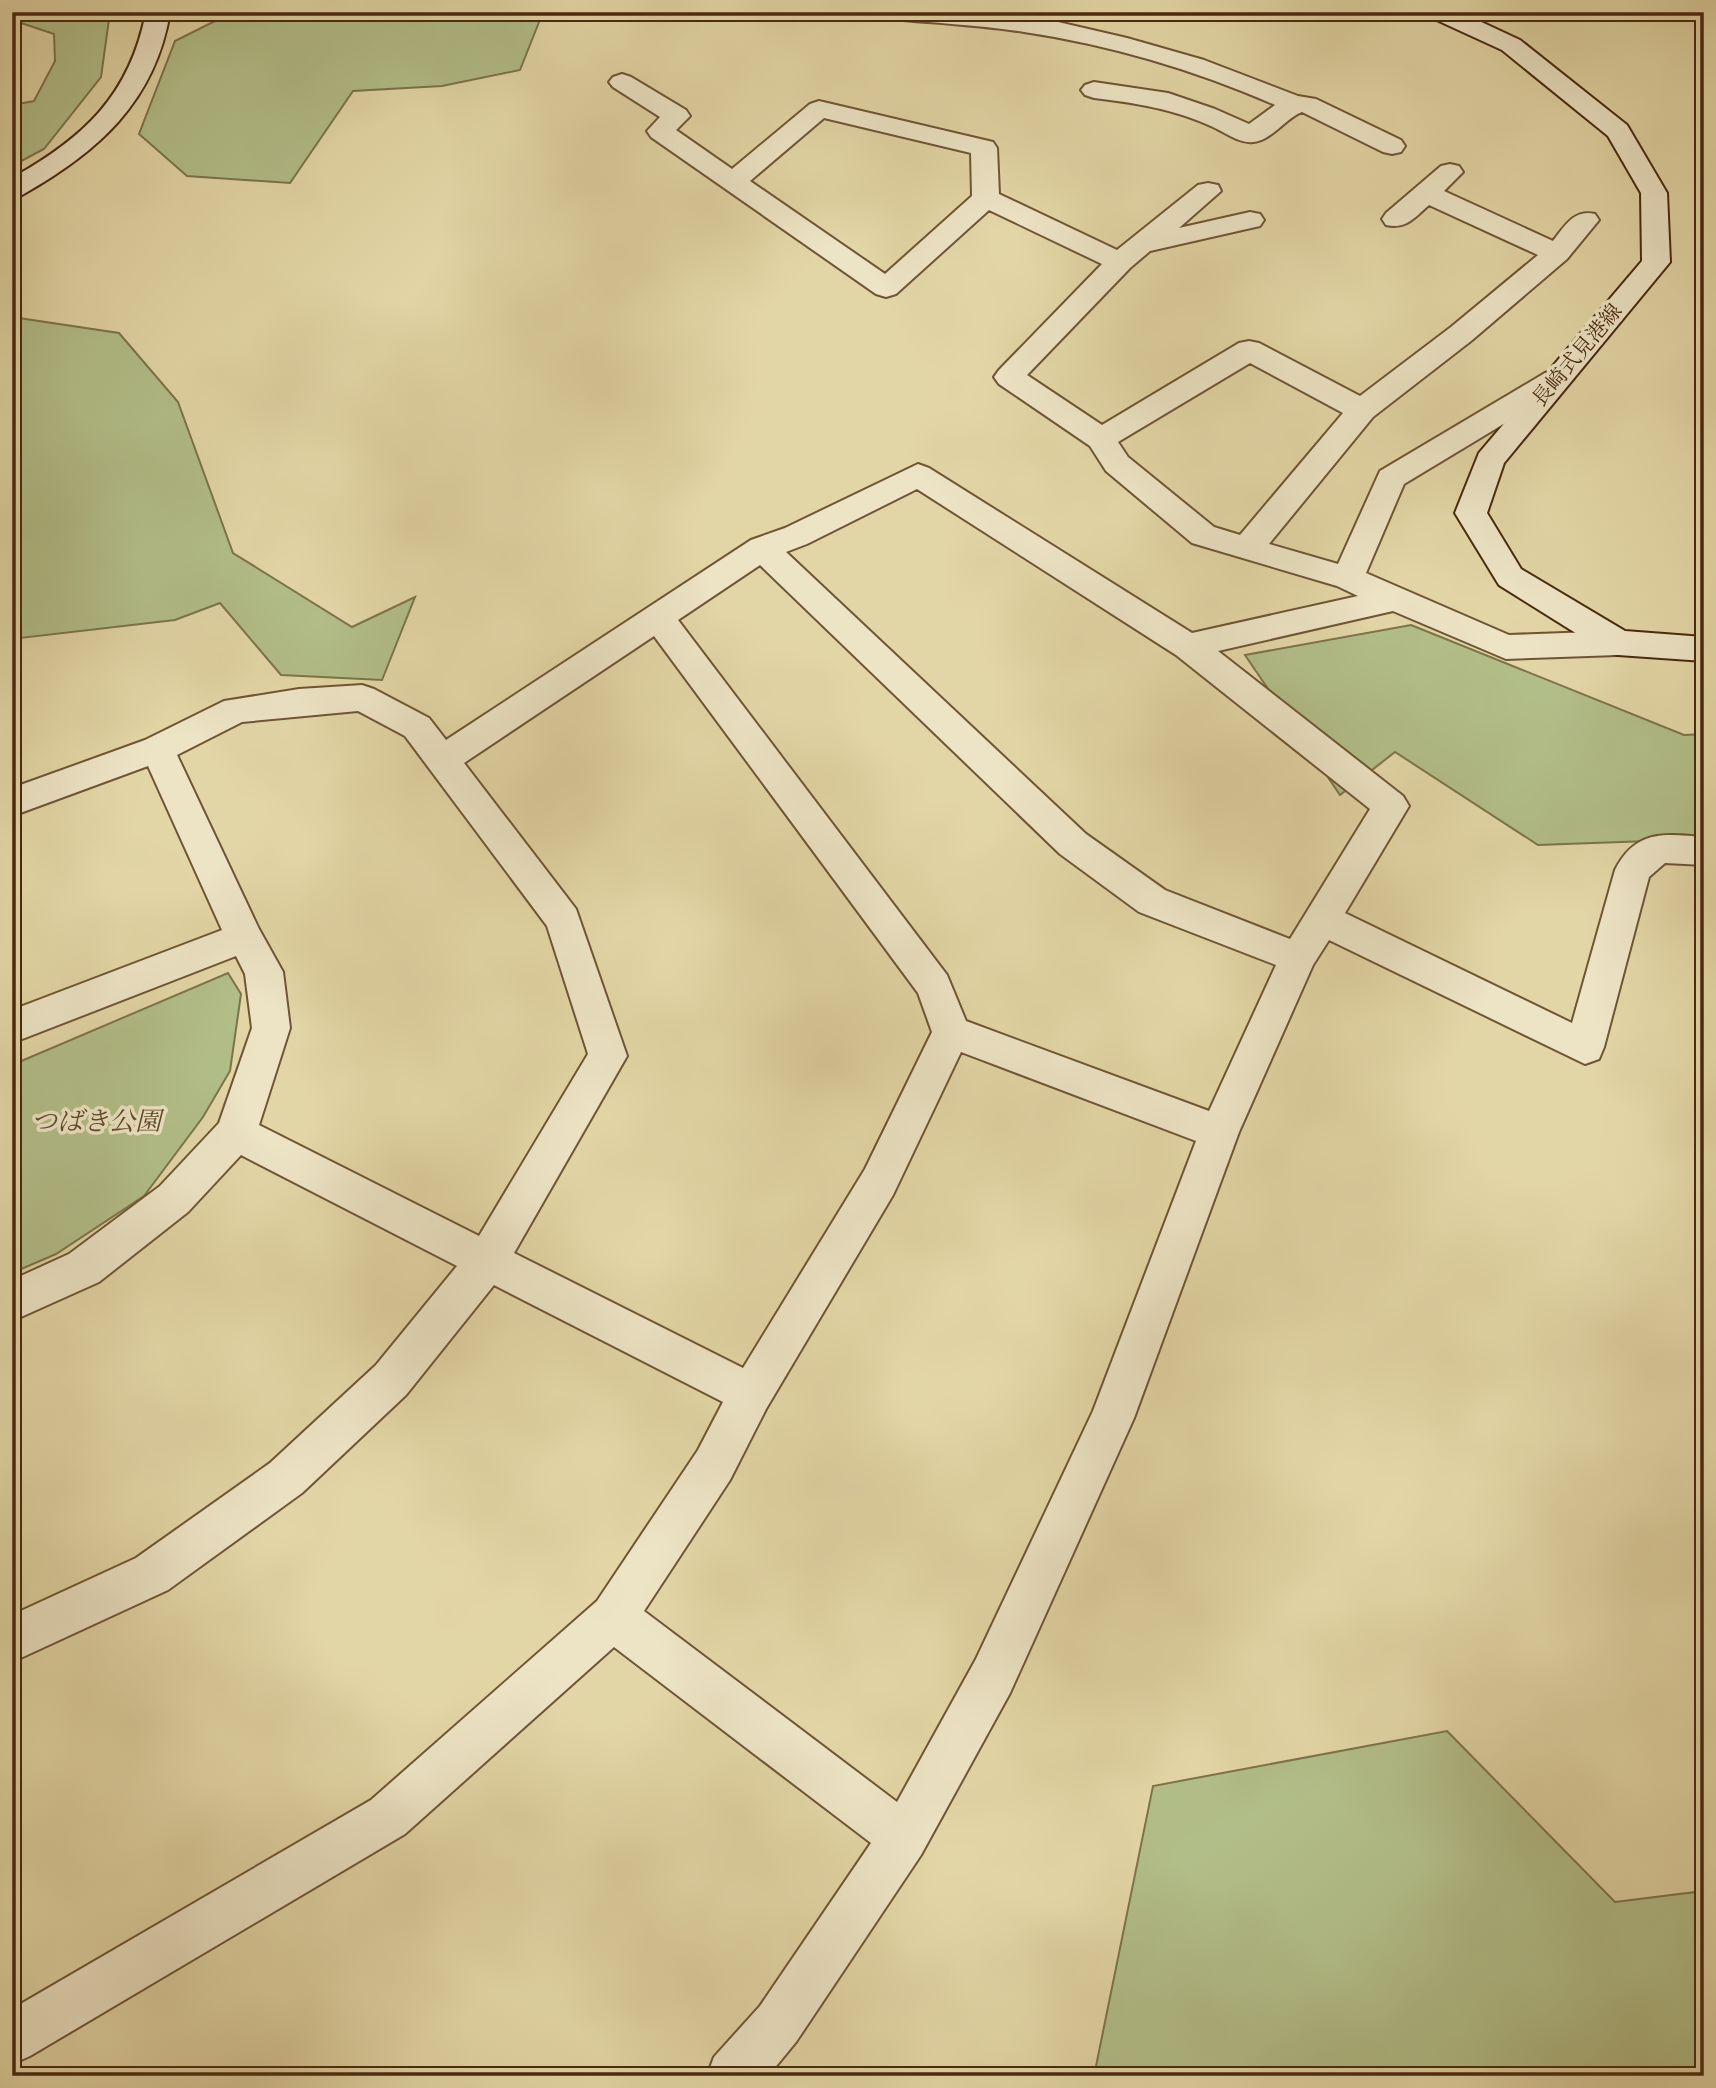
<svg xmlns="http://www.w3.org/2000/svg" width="1716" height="2088" font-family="Alegreya,'Noto Serif JP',serif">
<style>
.green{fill:#b2be88;stroke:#7d744b;stroke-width:2}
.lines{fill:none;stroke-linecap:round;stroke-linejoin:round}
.street-casing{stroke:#6f5534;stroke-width:4}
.secondary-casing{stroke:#482a0e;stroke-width:4}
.street{fill:#ede4c5;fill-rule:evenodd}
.secondary{fill:#ede4c5;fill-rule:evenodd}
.labels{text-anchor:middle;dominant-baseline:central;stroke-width:7;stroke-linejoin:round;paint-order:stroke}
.far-street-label{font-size:21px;fill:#482a0e;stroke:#ede4c5}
.park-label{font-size:26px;font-style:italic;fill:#5d4826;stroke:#ede4c5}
</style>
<rect width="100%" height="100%" fill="#e3d6a6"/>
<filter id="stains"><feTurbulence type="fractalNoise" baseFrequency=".00286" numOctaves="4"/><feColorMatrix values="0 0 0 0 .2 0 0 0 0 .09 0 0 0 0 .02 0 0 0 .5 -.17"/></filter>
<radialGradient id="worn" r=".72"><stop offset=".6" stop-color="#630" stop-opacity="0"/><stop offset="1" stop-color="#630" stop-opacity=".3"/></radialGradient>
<path class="green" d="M12,12H110L101,77L44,149L12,166V105L34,101L55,61L54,34L12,20Z
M243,12H543L520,70L442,86L353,91L290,183L187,176L139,134L175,41L219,19Z
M12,317L119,333L178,402L233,553L352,627L415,597L382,680L281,675L220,603L175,620L12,639Z
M1411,625L1684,735L1704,734V839L1538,845L1395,752L1340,795L1245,655Z
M228,973L241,994L230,1071L203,1117L144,1196L56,1254L12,1273V1065Z
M1447,1731L1615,1902L1704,1891V2076H1094L1153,1786Z"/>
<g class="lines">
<defs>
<path id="street" d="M878,12L990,13L1058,22L1127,38L1204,60L1298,96L1316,99L1401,140L1405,146L1401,152L1392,154L1383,152L1302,112C1286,118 1271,141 1253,142C1240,144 1224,132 1213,127C1174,109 1136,103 1094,98L1085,95L1081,90L1085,85L1094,82L1168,93L1215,109L1249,124L1275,105C1195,70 1111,45 1024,32C979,25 935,23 890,19L881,17Z
M622,74L631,77L686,110L690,116L676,130L732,169L810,104L819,101L993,142L997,148L999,194L1117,250L1198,185L1208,183L1218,185L1221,191L1179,228L1250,212L1260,214L1264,220L1260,226L1150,251L1130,268L1027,375L1102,425L1239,343L1249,341L1259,343L1360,396L1451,327L1538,255L1429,205C1415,217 1406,230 1386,225L1382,219L1386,213L1441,166L1450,164L1459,166L1463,172L1444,191L1553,241C1565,226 1574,209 1595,214L1599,220L1567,259L1471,341L1373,417L1269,544L1338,564L1380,471L1545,373L1555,370L1565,373L1570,380L1565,387L1404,484L1366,573L1509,635L1618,631L1630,634L1635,643L1630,652L1618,655L1506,659L1393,611L1218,651L1403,796L1409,806L1345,913L1572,1023L1615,870C1636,829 1664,834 1704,837V865L1665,863L1649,877L1604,1047L1599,1059L1585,1064L1329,940L1313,965L1239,1132L1134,1418L1010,1693L921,1855L796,2042L768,2076H707L714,2057L760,2006L871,1843L614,1647L405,1834L30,2056L12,2064V2009L371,1800L597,1601L698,1450L723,1402L494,1285L406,1395L302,1493L168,1590L12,1662V1615L136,1558L270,1463L376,1365L457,1266L241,1155L188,1212L99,1282L12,1321V1280L69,1254L160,1186L219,1123L252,1028L245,974L236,956L12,1043V1010L222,930L148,766L12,816V788L145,740L224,701L299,689L362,685L374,689L429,718L446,740L751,540L785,528L918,464L929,468L1192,633L1358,596L1337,586L1192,543L1106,471L1090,446L999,384L994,377L999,370L1102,264L989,210L896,294L886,297L876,294L651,137L647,131L660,117L613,87L609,82L613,77ZM824,118L971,153L972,196L885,274L750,181ZM1250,363L1343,413L1240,535L1214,527L1128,457L1118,442ZM917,489L1176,655L1370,809L1290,939L1165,890L1086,834L786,552L807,544ZM760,565L1060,854L1139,912L1276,965L1209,1111L966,1021L947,975L678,620ZM654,636L918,993L932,1032L865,1169L743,1368L514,1253L627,1056L576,909L464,763ZM358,711L405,736L547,926L588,1054L479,1236L259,1125L290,1028L283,972L259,929L177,755L242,722ZM961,1052L1196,1141L1093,1411L976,1659L897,1802L644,1611L730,1480L766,1409L893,1195Z"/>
<path id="secondary" d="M146,12H170C155,102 98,152 22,195L12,197V178C84,138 130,95 146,12Z
M1427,12H1460L1520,40L1627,125L1667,193L1670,262L1504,463L1487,513L1521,569L1625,631L1704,637V661L1618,655L1606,652L1499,585L1455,513L1479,453L1642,261L1641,193L1608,136L1502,50L1430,17Z"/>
</defs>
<use href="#street" class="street-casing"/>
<use href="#secondary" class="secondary-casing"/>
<use href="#street" class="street"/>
<use href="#secondary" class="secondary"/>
</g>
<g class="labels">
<g class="far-street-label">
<text transform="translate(1577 355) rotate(-50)">長崎式見港線</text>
</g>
<g class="park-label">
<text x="96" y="1121">つばき公園</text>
</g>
</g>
<rect width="1716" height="2088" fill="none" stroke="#e3d6a6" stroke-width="42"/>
<rect x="14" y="14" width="1688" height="2060" fill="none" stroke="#482a0e" stroke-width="3.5"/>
<rect x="21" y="21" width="1674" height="2046" fill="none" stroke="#482a0e" stroke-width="2"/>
<rect width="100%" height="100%" filter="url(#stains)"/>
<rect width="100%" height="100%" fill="url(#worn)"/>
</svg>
